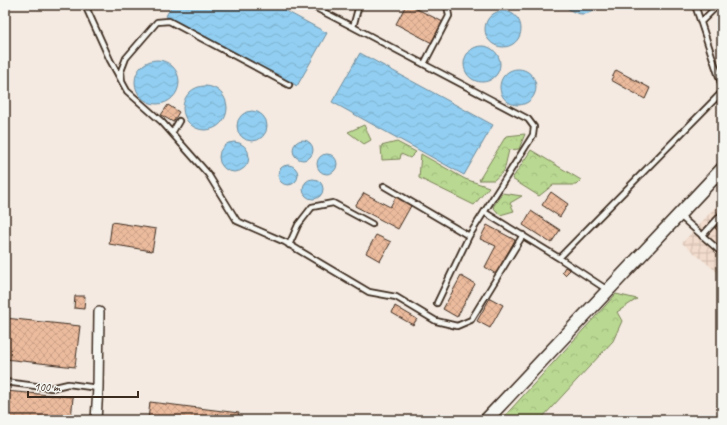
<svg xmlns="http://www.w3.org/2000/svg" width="727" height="425" font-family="Caveat,sans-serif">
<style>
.industrial{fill:url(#industrial-grid)}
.forest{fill:url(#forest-crowns);stroke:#7a8158}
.water{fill:url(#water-waves);stroke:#6f8c9d}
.building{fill:url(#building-cross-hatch);stroke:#3b2a1e}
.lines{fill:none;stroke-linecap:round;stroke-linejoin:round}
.lane-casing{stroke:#3b2a1e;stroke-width:8}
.street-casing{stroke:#3b2a1e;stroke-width:12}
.secondary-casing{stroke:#3b2a1e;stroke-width:15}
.lane{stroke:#f6f6f2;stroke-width:4.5}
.street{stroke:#f6f6f2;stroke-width:9}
.secondary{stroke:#f6f6f2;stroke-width:12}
</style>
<defs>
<pattern id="industrial-grid" width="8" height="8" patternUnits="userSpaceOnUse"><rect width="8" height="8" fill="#f2dccd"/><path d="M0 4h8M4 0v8" fill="none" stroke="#d0bdb0"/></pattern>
<pattern id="forest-crowns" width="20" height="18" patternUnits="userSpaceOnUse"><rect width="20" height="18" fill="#b9d891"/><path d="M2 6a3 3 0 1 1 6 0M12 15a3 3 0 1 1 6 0" fill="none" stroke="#a0ba7d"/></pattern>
<pattern id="water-waves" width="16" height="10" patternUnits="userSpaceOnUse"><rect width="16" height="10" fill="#91cef1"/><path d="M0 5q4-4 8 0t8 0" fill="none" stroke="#7eb1ce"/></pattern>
<pattern id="building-cross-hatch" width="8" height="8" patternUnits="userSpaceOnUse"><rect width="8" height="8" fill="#ecbb9d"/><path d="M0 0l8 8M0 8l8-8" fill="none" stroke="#cba187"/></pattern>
</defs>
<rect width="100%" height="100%" fill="#f4eae1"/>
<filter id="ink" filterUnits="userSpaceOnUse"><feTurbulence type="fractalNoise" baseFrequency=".025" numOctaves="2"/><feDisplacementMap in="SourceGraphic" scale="8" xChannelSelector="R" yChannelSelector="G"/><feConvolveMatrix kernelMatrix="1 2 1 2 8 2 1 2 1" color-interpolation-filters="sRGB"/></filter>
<g filter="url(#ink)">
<path class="industrial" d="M722,200V276L682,243Z"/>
<path class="forest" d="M364,125L371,140L364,144L348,132Z
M525,134L519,149L509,150L504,171L494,180H479L506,136Z
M397,142L416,152L410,158L401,154L400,159L382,160L381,146Z
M531,150L581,180L576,185H553L539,196L512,179Z
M421,154L465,179L489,187L474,205L419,178Z
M502,193L522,196L510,203L514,211L500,215L493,207Z
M616,294L637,299L617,312L622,321L613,341L540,420H501Z"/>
<path class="water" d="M172,5H275L327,33L297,86L166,16Z
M564,5H599C589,18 575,16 564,5Z
M485 29a18 18 0 1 1 36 0a18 18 0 1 1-36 0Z
M464 64a18 18 0 1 1 36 0a18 18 0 1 1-36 0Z
M360,53L493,125L464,175L332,102Z
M135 82a22 22 0 1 1 44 0a22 22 0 1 1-44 0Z
M500 87a18 18 0 1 1 36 0a18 18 0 1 1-36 0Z
M183 108a22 22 0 1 1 44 0a22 22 0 1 1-44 0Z
M237 126a15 15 0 1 1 30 0a15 15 0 1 1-30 0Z
M293 150a10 10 0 1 1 20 0a10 10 0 1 1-20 0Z
M219 157a15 15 0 1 1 30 0a15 15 0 1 1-30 0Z
M317 164a10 10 0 1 1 20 0a10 10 0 1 1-20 0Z
M278 175a10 10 0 1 1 20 0a10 10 0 1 1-20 0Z
M303 189a10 10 0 1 1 20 0a10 10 0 1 1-20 0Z"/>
<path class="building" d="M406,5H409L443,22L432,43L396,24Z
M616,70L650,88L645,99L611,80Z
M168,105L179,112L173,122L161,115Z
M551,192L568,204L560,217L542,205Z
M364,193L390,207L397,195L412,204L398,229L355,206Z
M531,211L560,230L551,243L523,225Z
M722,221V234L715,228Z
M112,222L156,229L152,251L109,244Z
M487,225L515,240L496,274L485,267L496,246L480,239Z
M376,235L391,242L380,261L366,253Z
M565,267L570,270L565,275L562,272Z
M461,276L475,284L457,317L443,309Z
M75,296H85L84,309L74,308Z
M490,298L503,305L490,328L477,321Z
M395,306L417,319L413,325L392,313Z
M5,318L80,326L75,367L5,359Z
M5,391L73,397L71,420H5Z
M150,402L239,413L238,420H148Z"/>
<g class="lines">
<defs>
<path id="lane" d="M85,5L110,60L127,91L162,122L208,174L237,221L285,242L369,292L396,297L436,321L457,326L471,320L523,235
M310,5L353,27
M359,5L353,27L528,119L534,127L533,135L469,236L437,303
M695,5L722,86
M701,22L714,9
M424,64L449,16L447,5
M122,82L121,71L126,58L157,22L169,21L289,85
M172,133L179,121
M384,186L469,236
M484,212L559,258L606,289
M680,216L722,253
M702,236L722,214
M289,245L298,225L312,207L333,203L372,224
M559,258L722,92
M5,382L51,388L68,384L98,388"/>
<path id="street" d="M96,420L98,388L99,312"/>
<path id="secondary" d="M486,420L722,169"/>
</defs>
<use href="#lane" class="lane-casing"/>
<use href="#street" class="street-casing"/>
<use href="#secondary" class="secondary-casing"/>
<use href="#lane" class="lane"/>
<use href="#street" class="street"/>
<use href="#secondary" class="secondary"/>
</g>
</g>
<rect width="727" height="425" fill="none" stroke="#f6f6f2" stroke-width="20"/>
<rect x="10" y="10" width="707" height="405" fill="none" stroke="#3b2a1e" stroke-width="1.5" filter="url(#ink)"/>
<path d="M28 391v6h110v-6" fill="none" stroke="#3b2a1e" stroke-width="2"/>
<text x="34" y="391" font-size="12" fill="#3b2a1e" stroke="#f6f6f2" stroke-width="3" paint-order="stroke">100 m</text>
</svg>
